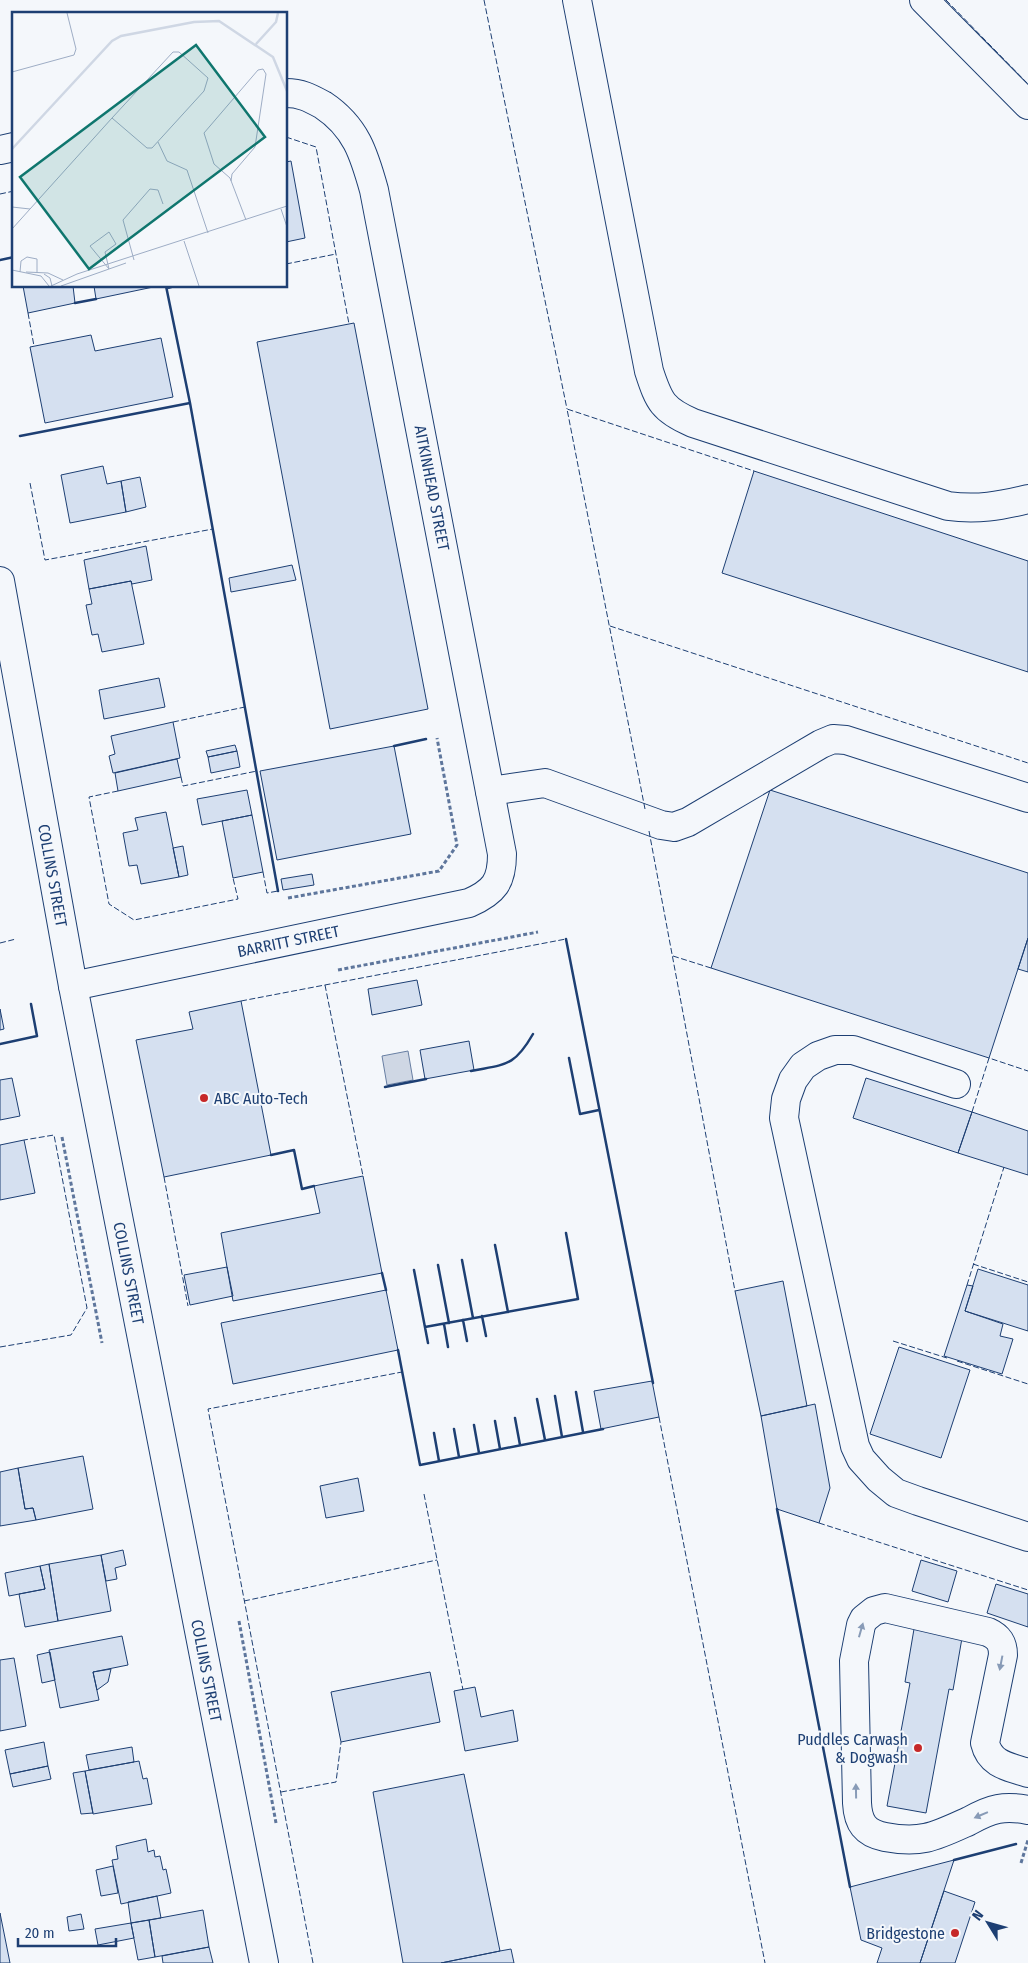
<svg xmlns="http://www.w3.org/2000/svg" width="1028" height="1963" font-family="'Fira Sans Condensed',sans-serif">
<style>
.water{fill:#cfd7e4;stroke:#687fa3}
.building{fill:#d5e0f0;stroke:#1d3f73}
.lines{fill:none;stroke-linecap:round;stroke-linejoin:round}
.minor-casing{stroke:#1d3f73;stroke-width:30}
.path{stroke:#5e769c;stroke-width:3;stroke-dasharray:4 2.5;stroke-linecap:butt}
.minor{stroke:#f4f7fb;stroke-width:28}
.fence{stroke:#1d3f73;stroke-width:1;stroke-dasharray:6 2.5;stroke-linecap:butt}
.wall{stroke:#1d3f73;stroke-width:2.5}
.oneway{fill:#889bb7}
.poi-dot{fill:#c62828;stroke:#f4f7fb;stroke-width:2}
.labels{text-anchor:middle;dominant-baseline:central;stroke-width:4;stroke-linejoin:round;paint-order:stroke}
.street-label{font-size:16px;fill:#1d3f73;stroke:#f4f7fb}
.poi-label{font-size:16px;fill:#1d3f73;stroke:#f4f7fb;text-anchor:end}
.inset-river{fill:none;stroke:#cfd7e4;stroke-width:2.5}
.inset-road{fill:none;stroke:#9eadc5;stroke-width:1}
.view{fill:#0f766e;fill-opacity:0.15;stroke:#0f766e;stroke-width:2.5}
.inset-edge{fill:none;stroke:#1d3f73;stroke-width:2.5}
</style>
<rect width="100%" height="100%" fill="#f4f7fb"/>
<path class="water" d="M408,1051L413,1080L387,1085L382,1056Z"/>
<path class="building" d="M291,161L305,238L286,242V162Z
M23,286H73L75,303L28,313Z
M94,286H158L96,299Z
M354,323L428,709L330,729L257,342Z
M91,335L95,351L161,338L173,397L45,423L30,347Z
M103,466L107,484L121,481L126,512L70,523L61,475Z
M754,471L1028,561V672L722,573Z
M140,477L146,507L126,512L121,481Z
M146,546L152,580L132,584L131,581L89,589L84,560Z
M292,565L296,580L231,592L229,578Z
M131,581L144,644L102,652L98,634L92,635L86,605L92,604L89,589Z
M159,678L165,707L104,719L99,690Z
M173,722L180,758L113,773L109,756L115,754L111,736Z
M235,745L237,751L208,757L206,751Z
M394,746L411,834L277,860L260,771Z
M237,751L240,767L211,773L208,757Z
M177,759L181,777L118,791L115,773Z
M247,790L252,815L202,825L197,799Z
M770,790L1028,873V938L989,1058L711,968Z
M166,812L179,877L141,884L137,865L129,866L123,833L138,830L135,818Z
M252,815L263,872L233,878L222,821Z
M183,846L188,875L179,877L173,848Z
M312,874L314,885L283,890L281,879Z
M1028,938V972L1018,969Z
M417,980L422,1005L372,1015L368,989Z
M241,1001L271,1155L164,1177L136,1040L193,1029L189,1012Z
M0,1009L4,1029L0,1030Z
M469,1041L474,1070L425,1079L420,1050Z
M12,1078L20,1116L0,1120V1080Z
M866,1078L972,1112L958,1153L853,1118Z
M972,1112L1028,1131V1175L958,1153Z
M24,1140L35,1193L0,1200V1145Z
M363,1176L382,1273L233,1301L221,1233L320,1213L314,1186Z
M227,1267L233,1296L190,1305L184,1275Z
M978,1269L1028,1285V1331L965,1311Z
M783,1281L807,1406L761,1416L735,1291Z
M967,1285L973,1286L965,1311L1003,1324L1000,1336L1013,1339L1002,1374L944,1356Z
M386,1290L398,1350L233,1384L221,1323Z
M899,1347L970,1370L941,1458L870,1434Z
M652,1381L659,1417L601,1429L594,1391Z
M815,1404L830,1488L819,1523L777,1509L761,1416Z
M83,1456L93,1509L36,1520L33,1508L25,1509L18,1468Z
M18,1468L25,1509L33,1508L36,1520L0,1526V1472Z
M358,1478L364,1511L326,1518L320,1486Z
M123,1550L126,1565L115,1568L117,1579L106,1581L101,1555Z
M101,1555L111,1611L58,1621L49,1564Z
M921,1560L957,1571L948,1602L912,1591Z
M49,1564L58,1621L25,1627L19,1594L45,1589L40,1566Z
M40,1566L45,1589L9,1596L5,1573Z
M996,1584L1028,1594V1627L987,1613Z
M914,1629L962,1638L953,1690L949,1689L926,1813L887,1806L910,1683L905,1682Z
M122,1636L128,1665L93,1672L99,1700L60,1708L49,1650Z
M50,1652L55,1680L42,1683L37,1655Z
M14,1658L26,1726L0,1731V1660Z
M111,1669L108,1682L97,1690L93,1672Z
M430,1672L440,1722L341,1742L331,1692Z
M475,1687L481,1717L513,1710L518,1741L465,1751L454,1691Z
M44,1742L48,1766L10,1774L5,1750Z
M132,1747L134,1762L89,1770L86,1755Z
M139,1761L143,1779L147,1778L152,1804L93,1814L85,1771Z
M48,1766L51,1779L13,1787L10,1774Z
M85,1771L93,1813L81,1814L73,1773Z
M464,1774L500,1951L441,1963H403L373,1792Z
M146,1839L148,1852L154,1850L155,1857L160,1856L163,1870L166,1869L171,1893L121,1904L112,1860L118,1859L116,1846Z
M954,1860L920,1963H877L882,1948L861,1940L850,1887Z
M113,1866L118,1893L101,1896L96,1870Z
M944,1891L975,1902L955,1963H920Z
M157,1896L161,1918L131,1923L128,1902Z
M203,1910L209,1947L155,1957L149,1920Z
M0,1913L10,1963H0Z
M81,1914L84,1929L69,1931L67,1917Z
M149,1920L155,1957L138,1960L131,1923Z
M131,1923L134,1938L98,1945L95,1929Z
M209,1947L213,1963H163L162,1956Z
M511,1949L514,1963H441L500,1951Z"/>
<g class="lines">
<defs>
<g id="minor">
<path d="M577,0L649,371C659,402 663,410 693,423L948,506C977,510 1000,506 1028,499"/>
<path d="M924,0L1028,105"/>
<path d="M0,150L14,147"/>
<path id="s1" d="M0,581L73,986L264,1963"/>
<path d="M490,791L545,783L661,825L674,827L688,822L821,744L833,739L846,740L1028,798"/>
<path id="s2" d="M73,986L469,903C494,892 502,882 502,854L374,190C364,154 356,127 323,105C310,98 301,93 286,93"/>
<path d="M956,1084L853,1050H835L818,1056L803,1066L793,1080L786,1099L784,1118L855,1446L861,1459L879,1479L896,1493L918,1501L1028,1537"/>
<path d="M1028,1773C1010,1767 990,1765 985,1743L1003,1655C1003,1643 999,1637 988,1632L885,1608L874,1611L864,1619L861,1625L854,1661L857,1803C858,1823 865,1833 885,1837C922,1844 936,1836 969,1821C978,1816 987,1811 998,1809C1008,1807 1018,1808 1028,1810"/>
</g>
</defs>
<use href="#minor" class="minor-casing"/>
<path class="path" d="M288,898L439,871L457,845L437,738
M338,970L538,932
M62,1137L102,1343
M239,1621L276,1823
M1021,1863L1028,1840"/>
<use href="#minor" class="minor"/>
<path class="fence" d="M484,0L567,409
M946,0L1028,84
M286,137L316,147L349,324
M0,194L14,191
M286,264L336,254
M167,289L178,286
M28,313L34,346
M30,483L45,560L213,529
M610,626L1028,763
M173,722L245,707
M181,777L183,786L257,771
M118,791L89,797L109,904L134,920L238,899L233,878
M645,809L567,409L754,471
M649,831L735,1291
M263,872L267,893L278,891
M0,943L16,939
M673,956L711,968
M325,985L363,1176
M241,1001L566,939
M972,1112L989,1058L1028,1071
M164,1177L188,1306
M973,1264L1028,1282
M967,1285L1004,1167
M893,1341L947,1358
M0,1347L71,1335L87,1308L54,1135L24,1140
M957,1361L1028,1384
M659,1417L765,1963
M424,1494L463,1690
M819,1523L1028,1590
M244,1601L437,1560
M281,1792L336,1782L341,1742
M313,1963L208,1409L402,1372"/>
<path class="wall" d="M0,260L14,257
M75,303L96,299
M190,403L278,891
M20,436L190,403L166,286
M394,746L426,739
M566,939L653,1383
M0,1044L37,1036L31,1004
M569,1058L580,1114L599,1110
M471,1071C506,1064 514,1067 533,1034
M385,1087L426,1079
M271,1155L294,1150L302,1189L314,1186
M495,1245L508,1312
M462,1260L473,1318
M438,1265L449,1323
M414,1270L428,1343
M382,1273L386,1290
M482,1316L486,1336
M463,1320L467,1341
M444,1324L448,1347
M425,1327L578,1299L566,1233
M398,1350L420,1465L603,1429
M576,1392L583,1432
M555,1396L562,1437
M537,1399L545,1440
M515,1418L520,1445
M495,1421L500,1449
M474,1425L479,1453
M454,1429L459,1457
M434,1433L439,1461
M777,1509L850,1887
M954,1860L1016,1844"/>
</g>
<defs><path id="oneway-solid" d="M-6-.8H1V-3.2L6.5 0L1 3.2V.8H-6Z" transform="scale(1.25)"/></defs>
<g class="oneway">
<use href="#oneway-solid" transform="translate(861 1630) rotate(-74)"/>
<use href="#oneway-solid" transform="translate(1001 1663) rotate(101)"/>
<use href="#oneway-solid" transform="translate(856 1791) rotate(-91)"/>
<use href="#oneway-solid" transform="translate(981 1815) rotate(157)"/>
</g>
<g class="poi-dot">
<circle cx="204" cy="1098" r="5"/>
<circle cx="918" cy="1748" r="5"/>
<circle cx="955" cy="1933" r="5"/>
</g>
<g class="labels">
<g class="street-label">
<text transform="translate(432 488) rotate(79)">AITKINHEAD STREET</text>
<text stroke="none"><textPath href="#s1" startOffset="299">COLLINS STREET</textPath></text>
<text stroke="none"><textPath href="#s2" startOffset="220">BARRITT STREET</textPath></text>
<text stroke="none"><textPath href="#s1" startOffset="704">COLLINS STREET</textPath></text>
<text stroke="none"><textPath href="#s1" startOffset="1109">COLLINS STREET</textPath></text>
</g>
<g class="poi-label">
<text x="214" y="1098" text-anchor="start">ABC Auto-Tech</text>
<text x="908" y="1739">Puddles Carwash<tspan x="908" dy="18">&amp; Dogwash</tspan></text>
<text x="945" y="1933">Bridgestone</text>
</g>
</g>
<g transform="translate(12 12)">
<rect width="275" height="275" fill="#f4f7fb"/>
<path class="inset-river" d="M244,32L264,10L266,1M0,137L100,29L109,24L182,10L207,9L261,45L275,79"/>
<path class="inset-road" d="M0,60L62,43L64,37L55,1M146,130L155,149L175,158L196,221M219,169L220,162L243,135L254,62L251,57L246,58L192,121L202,152L218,166L234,208M0,195L18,197M269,197L275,215M0,217L100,106L161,40H167L196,66L192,79L140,136H135L100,106M97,220L104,232L93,240L97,257L78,234ZM172,229L187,274M122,248L111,208L138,177L146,178L151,192M0,258L29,264L37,274M8,260L9,249L15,245L25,247V260M14,260L36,261L51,268M32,262L38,266L40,274M39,274L65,262L275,194M49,274L114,251"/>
<path class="view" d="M184,33L253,125L77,257L8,165Z"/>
<rect width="275" height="275" class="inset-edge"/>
</g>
<g transform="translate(988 1923) rotate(307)" stroke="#f4f7fb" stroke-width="4" paint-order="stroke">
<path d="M0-4L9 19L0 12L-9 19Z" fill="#1d3f73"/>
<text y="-8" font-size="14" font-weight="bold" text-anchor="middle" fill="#1d3f73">N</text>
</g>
<path d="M18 1938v8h98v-8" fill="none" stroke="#1d3f73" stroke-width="2.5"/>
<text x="25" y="1938" font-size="15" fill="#1d3f73" stroke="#f4f7fb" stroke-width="4" paint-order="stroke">20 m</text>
</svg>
